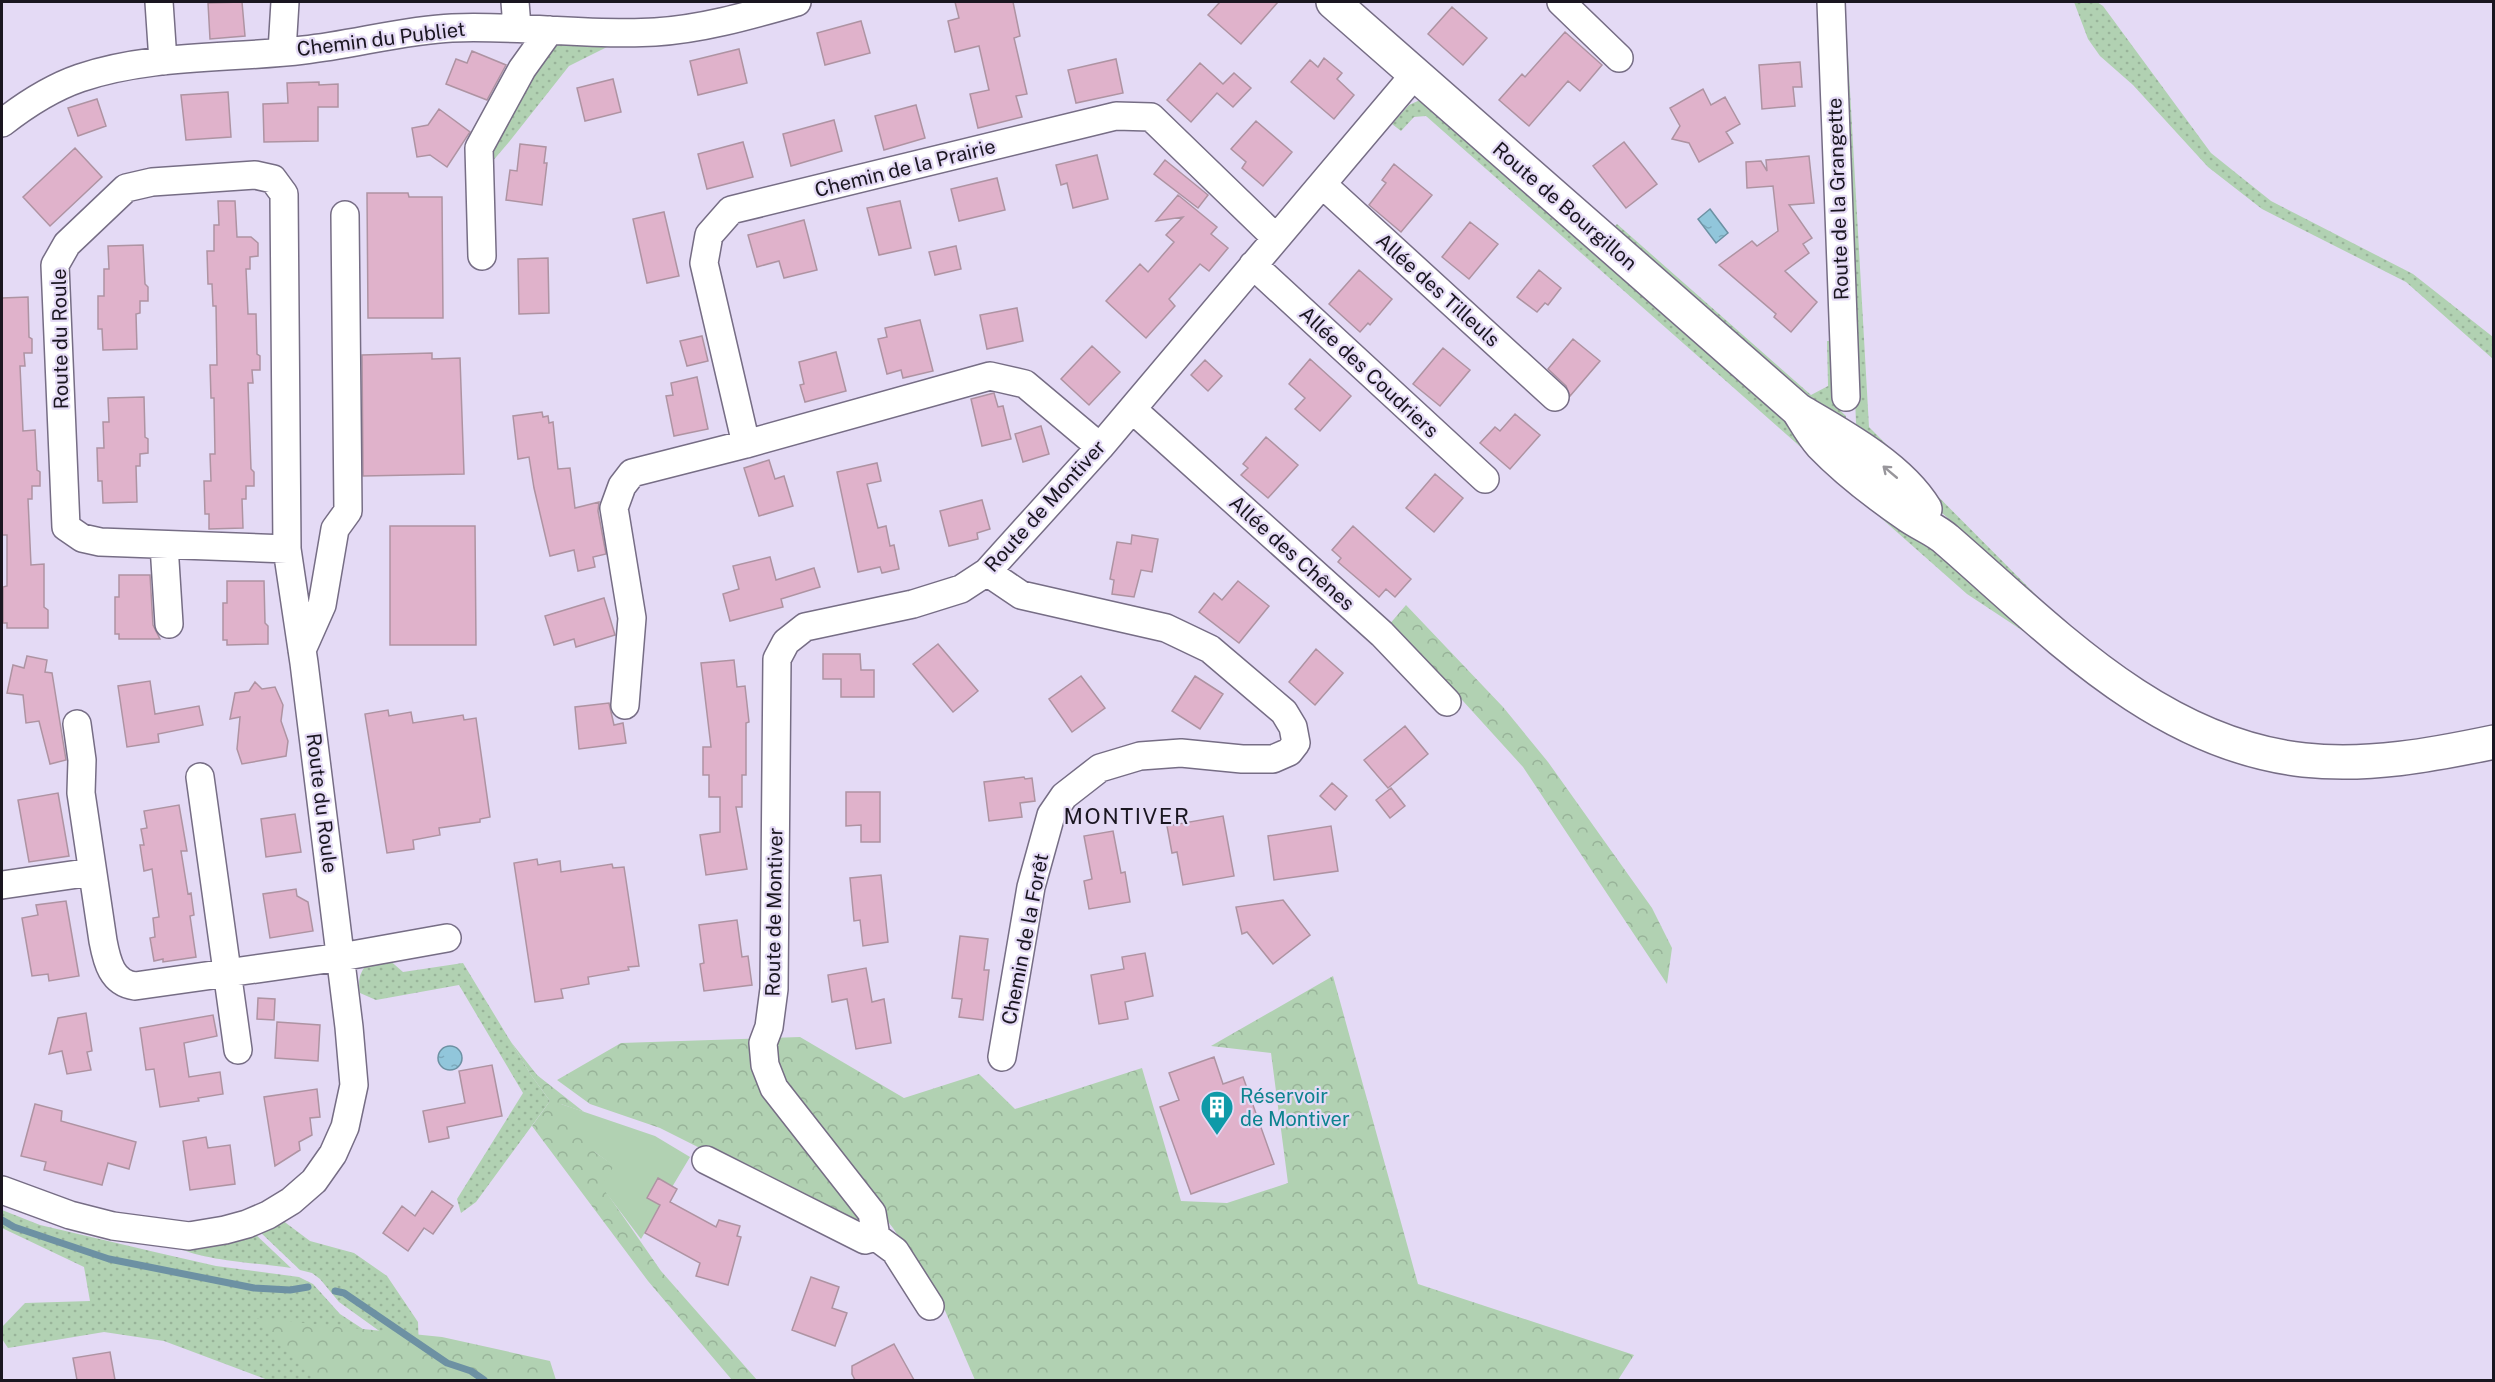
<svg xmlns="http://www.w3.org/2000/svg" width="2495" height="1382" font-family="'Public Sans',sans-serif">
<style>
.grass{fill:url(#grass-dots)}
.forest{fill:url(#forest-crowns)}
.garden{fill:#b1d1b2}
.water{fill:url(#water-ripples);stroke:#6d91a3;stroke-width:1.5}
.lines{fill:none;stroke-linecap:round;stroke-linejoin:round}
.stream{stroke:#6d91a3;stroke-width:7}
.building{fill:#e0b2cb;stroke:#ae93a2;stroke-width:1.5}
.minor-casing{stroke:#766d85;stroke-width:30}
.major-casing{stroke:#766d85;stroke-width:36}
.minor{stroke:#fff;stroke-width:27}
.major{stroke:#fff;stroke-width:33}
.oneway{stroke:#98969b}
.labels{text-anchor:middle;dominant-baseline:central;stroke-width:4.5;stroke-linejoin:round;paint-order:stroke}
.street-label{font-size:20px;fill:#1a1620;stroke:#e4daf5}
.culture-label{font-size:20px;fill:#0d838f;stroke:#e4daf5;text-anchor:start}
.quarter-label{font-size:22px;letter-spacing:1.5px;fill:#1a1620;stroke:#e4daf5}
</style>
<defs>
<pattern id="grass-dots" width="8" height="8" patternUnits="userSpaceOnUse" patternTransform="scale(1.5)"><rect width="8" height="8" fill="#b1d1b2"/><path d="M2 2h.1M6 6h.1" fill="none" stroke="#98b399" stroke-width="1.8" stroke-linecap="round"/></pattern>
<pattern id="forest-crowns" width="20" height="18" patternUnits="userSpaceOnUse" patternTransform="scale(1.5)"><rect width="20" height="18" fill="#b1d1b2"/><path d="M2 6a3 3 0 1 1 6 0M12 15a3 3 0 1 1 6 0" fill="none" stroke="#98b399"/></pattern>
<pattern id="water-ripples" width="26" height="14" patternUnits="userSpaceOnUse" patternTransform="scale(1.5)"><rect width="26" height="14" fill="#91c6db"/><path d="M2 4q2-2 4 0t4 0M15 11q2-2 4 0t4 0" fill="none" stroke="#7ca9bc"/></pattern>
</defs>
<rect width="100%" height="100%" fill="#e4daf5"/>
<path class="grass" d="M1839,2H1845L1869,427L2040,599L1859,440L1856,423Z
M2074,2H2097L2103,6L2211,153L2271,201L2413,274L2493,337V359L2406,282L2262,209L2208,167L2133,85L2100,56L2088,39Z
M621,40L569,66L509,142L485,170L487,149L551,42Z
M1420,100L2025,628L2023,631L1967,594L1426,116L1414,117L1401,131L1392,124L1409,105Z
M1617,224L1811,395L1828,386L1827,341H1831L1834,405L1846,416L1845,423L1841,425L1612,229Z
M387,958L403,972L463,963L531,1075L550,1101L476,1202L461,1213L457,1199L523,1093L459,985L376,1000L360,993C356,972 366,959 387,958Z
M2,1210L40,1225L159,1253L216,1266L299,1277L313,1284L340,1314L372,1335L327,1380H268L164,1341L104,1332L8,1348L2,1339V1327L25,1303L90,1301L84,1267L2,1228Z
M282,1220L310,1241L354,1253L387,1276L418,1322L419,1350L410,1353L339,1302L320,1279L312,1273L300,1270L259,1231Z
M254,1233L291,1268C259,1263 199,1261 173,1245Z"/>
<path class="forest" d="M1406,605L1503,707L1548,762L1652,908L1672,948L1667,984L1523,767L1453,690L1388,626Z
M1333,976L1418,1284L1634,1355L1618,1380H975L943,1306L893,1228L863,1190L862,1212L859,1222L853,1225L660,1128L590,1104L557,1080L621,1043L800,1037L904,1098L979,1074L1015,1109L1142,1068L1181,1201L1227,1203L1288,1183L1271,1053L1211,1046Z
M511,1042L537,1075L584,1112L561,1104L596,1153L615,1166L602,1186L661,1271L757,1380H732L648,1281L532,1126L550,1101L531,1075Z
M254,1318L442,1337L550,1361L556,1380H320Z"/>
<path class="garden" d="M561,1104L655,1136L690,1157L641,1239L601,1186L614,1166L596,1153L556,1111Z"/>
<path class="water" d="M1710,209L1728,233L1716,243L1698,219Z
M438 1058a12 12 0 1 1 24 0a12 12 0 1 1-24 0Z"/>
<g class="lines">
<path class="stream" d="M2,1220L14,1227L109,1259L254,1288L290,1290L308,1287
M335,1291L344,1293L447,1363L471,1371L484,1380"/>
</g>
<path class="building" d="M242,2L245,36L210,39L208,3Z
M955,2H1013L1020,36L1014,38L1027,94L1016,96L1022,117L978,128L970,94L989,90L979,46L955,52L948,21L959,18Z
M1220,2H1278L1241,44L1208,15Z
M1452,7L1487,38L1463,65L1428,34Z
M861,21L870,53L825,65L817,33Z
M1565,32L1602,65L1580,91L1568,81L1529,126L1499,100L1522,74L1525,77Z
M739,49L747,83L698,95L690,61Z
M472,51L506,65L487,100L446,84L456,59L467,63Z
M1324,58L1342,73L1337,79L1354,95L1334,119L1291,82L1310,60L1318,67Z
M1116,59L1123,93L1076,103L1068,70Z
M1800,62L1802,87H1793L1795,106L1762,109L1759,65Z
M1200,63L1223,84L1234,73L1251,88L1233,107L1217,93L1191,122L1167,100Z
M613,79L621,112L585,121L577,88Z
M319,82V85L338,84V107H318V141L264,142L263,104L288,103L287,83Z
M1703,89L1711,105L1725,97L1740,124L1726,132L1733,143L1699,162L1689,143L1672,139L1680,126L1670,108Z
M228,92L231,137L186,140L181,95Z
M97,99L106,126L78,136L68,108Z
M916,105L925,138L884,150L875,116Z
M439,109L470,132L447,167L430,155L417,157L412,128L428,125Z
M834,120L842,151L791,166L783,134Z
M1256,121L1292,152L1263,186L1242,168L1246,162L1231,149Z
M743,142L753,177L707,189L698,154Z
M1624,142L1657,184L1626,208L1593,166Z
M520,144L546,147L544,163H547L542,205L506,200L510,170L517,171Z
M75,148L102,177L50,226L23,197Z
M1097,155L1108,199L1073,208L1067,183L1061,185L1056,165Z
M1809,156L1814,203L1789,205L1812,238L1803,244L1809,253L1785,271L1817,302L1791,332L1774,317L1776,314L1719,265L1752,241L1757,246L1778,231L1773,186L1747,188L1746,162L1761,161L1767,171L1766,160Z
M1165,160L1208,195L1198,208L1154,174Z
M1394,164L1432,195L1401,232L1369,205L1386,183L1382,180Z
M997,178L1005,210L959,221L951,189Z
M367,193H408L409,197H442L443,318H368Z
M1178,195L1217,227L1211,234L1228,248L1209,271L1200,264L1169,299L1175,306L1146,338L1106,301L1140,264L1148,272L1174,242L1166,235L1183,217L1156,221Z
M218,201H235L237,237H251L258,243V256L250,257V269H246L248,314H256L257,354L260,356V370H252L253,383H248L251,469L254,472V486H246V499H242L243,528L209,529V514H205L204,481H211L210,454H215L214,398H211L210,365H217L216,306H213L212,284H208L207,251H214V225H219Z
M900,201L911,248L879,255L867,208Z
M664,212L679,276L647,283L633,219Z
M804,220L817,270L784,278L779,261L757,267L748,235Z
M1470,222L1498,244L1469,279L1442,257Z
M143,245L145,284L148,287V301H140V313L136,314L137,349L103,350L102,329H98V296H104V269H109L108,246Z
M956,246L961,269L935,275L929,252Z
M548,258L549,313L519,314L518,259Z
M1359,270L1392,299L1370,325L1368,323L1360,332L1329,304Z
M1539,270L1561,288L1548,305L1545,303L1537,312L1517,297Z
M28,297L29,337L32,339V353H24L25,366H20L23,431L35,430L37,470L40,472V486H32V499H28L31,565L44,564V607L48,610V628H7V623H3V587L7,586V535H2V298Z
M1017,308L1023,341L987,349L980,315Z
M920,320L933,371L903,378L901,370L887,374L878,339L887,337L885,328Z
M702,336L708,361L687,366L680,341Z
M1573,339L1600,361L1570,396L1566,386L1548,369Z
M1092,346L1120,372L1089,405L1061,379Z
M1443,348L1470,370L1440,406L1413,384Z
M836,352L846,391L805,402L800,385L804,384L799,362Z
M432,353V359L460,358L464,474L363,476L362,355Z
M1310,359L1351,396L1320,431L1295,409L1305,398L1289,384Z
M1205,360L1222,376L1208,391L1191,375Z
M697,377L708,429L674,436L666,396L673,395L671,383Z
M994,393L998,407L1003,406L1011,439L982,446L971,399Z
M144,397L145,437L148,439V453L140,454V466H136L137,502L103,503L102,481H98L97,448H104L103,422H109L108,398Z
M542,412L543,417L548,416L549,423L553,422L558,469L570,468L575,508L599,502L598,511L606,554L593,557L595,567L578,571L574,550L550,556L534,488L529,457L518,459L513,416Z
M1515,414L1540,435L1510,469L1480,443L1495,427L1500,431Z
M1041,426L1049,454L1023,462L1015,434Z
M1266,437L1298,465L1268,498L1241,475L1248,468L1243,464Z
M769,460L775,479L784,476L793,506L759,516L744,468Z
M877,463L881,481L867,484L878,528L886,526L890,546L894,545L899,569L882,573L880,567L858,572L837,472Z
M1435,474L1463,498L1434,532L1406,508Z
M982,500L990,529L977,533L978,539L949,546L940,511Z
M390,526H475L476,645H390Z
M1353,526L1411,579L1395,597L1386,589L1379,597L1338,562L1341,558L1332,550Z
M1132,535L1158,539L1152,572L1141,570L1134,597L1112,594L1114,580L1110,579L1117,542L1131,544Z
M770,557L776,580L814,568L820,587L781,599L783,607L730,621L723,594L739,589L733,566Z
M119,575H150L153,625L160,639H119V634H115V597H119Z
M227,581H264L265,623L268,626V644L227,645V640H223V603H227Z
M1238,581L1269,606L1239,643L1199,612L1214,593L1222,600Z
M604,598L615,635L576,647L574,639L554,645L545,616Z
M938,644L978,691L953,712L913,664Z
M1316,649L1343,673L1315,705L1289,682Z
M823,654H860L861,670H874V697H841V679H823Z
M27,656L47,660L45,672L52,673L66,760L50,764L39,721L26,723L23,695L7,693L13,665L24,668Z
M734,660L737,687L745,686L749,722L746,723V775H742V807H736L747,869L706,875L700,835L720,832V797H709V775H703V747H711L701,663Z
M1081,676L1105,708L1072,732L1049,699Z
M1195,676L1223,694L1200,729L1172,711Z
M150,681L155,714L199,706L203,725L158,734L159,742L127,747L118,686Z
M255,682L262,689L275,687L283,705L281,721L288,741L286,756L242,764L237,749L240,717L230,719L235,693L249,691Z
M609,703L614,725L623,723L626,743L579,749L575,707Z
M388,710L389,716L411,712L413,723L463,715L464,720L476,718L490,817L480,819V822L439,828L440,835L413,840L414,849L387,853L365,714Z
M1405,726L1428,754L1388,788L1364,760Z
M1024,777L1025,779L1032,778L1035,801L1020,803L1022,817L989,821L984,782Z
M1332,783L1347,796L1335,810L1320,796Z
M1391,788L1405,806L1390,818L1376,800Z
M846,792H880V842H861V825L846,826Z
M58,793L69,856L29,862L18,800Z
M179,805L187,851H181L188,894L191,893L194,915L190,916L196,957L163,962V959L154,961L150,938L155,937L153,918L159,917L152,869L144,871L140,845H144L141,829L147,828L144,811Z
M295,814L301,852L266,857L261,819Z
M1223,816L1234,876L1183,885L1177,852L1172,853L1167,826Z
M1331,826L1338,871L1274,880L1268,836Z
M1113,831L1121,873L1125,872L1130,902L1089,909L1084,881L1092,879L1084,836Z
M537,859L538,865L560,861L561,872L612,864L613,868L624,867L639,966L628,967L629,970L588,977L589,984L561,989L563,998L535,1002L514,863Z
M881,875L888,942L863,946L860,920L854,921L850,878Z
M296,889L297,896L308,902L313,931L270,938L263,894Z
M1283,900L1310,935L1273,964L1247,932L1242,934L1236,907Z
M66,901L79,976L49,981L48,974L32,976L22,918L38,915L36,905Z
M737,920L742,957L748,956L752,985L704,991L700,964L704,963L699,925Z
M960,936L988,939L984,970H989L983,1020L959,1017L962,999L952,998Z
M1145,953L1153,996L1125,1002L1128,1019L1099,1024L1091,975L1124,969L1122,957Z
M866,968L872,1002L884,999L891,1043L856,1049L847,999L832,1002L828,975Z
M258,998L275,999L274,1020L257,1019Z
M86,1013L92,1051L87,1052L91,1070L67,1074L62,1051L49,1054L58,1018Z
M213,1015L217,1036L184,1043L189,1077L220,1072L223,1094L198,1098L199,1101L160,1107L154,1069L146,1070L140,1028Z
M277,1022L320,1025L318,1061L275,1058Z
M1214,1057L1223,1084L1243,1077L1274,1164L1191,1194L1160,1107L1179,1100L1169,1073Z
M492,1065L502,1116L447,1127L449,1138L429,1142L423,1111L465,1103L459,1071Z
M317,1089L320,1117L310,1118L312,1135L299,1142L300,1150L275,1166L264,1097Z
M35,1104L62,1111L61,1121L136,1142L129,1169L108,1163L102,1185L44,1170L46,1162L21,1156Z
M206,1137L208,1148L230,1145L235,1184L190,1190L183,1141Z
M658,1178L677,1189L670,1202L716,1227L719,1220L740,1226L737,1236L741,1237L728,1285L696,1276L700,1263L645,1233L660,1205L647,1198Z
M432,1191L453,1206L433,1234L424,1228L408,1251L383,1233L402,1206L415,1216Z
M811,1277L839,1287L832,1308L847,1313L835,1346L792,1330Z
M894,1344L914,1380H855L852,1374V1366Z
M110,1352L115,1380H77L73,1358Z"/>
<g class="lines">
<defs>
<path id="minor" d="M159,2L163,61
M515,2L517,27
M1561,2L1619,58
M1831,2L1846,397
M282,51L285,2
M2,123C25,105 51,88 80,78C151,54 230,59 304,50C352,45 404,30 452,28C520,25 588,36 655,32C703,29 751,15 797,2
M1322,184L1555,397
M482,256L479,148L522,69L550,30
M1253,265L1485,479
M1132,409L1382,634L1447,702
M746,444L704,263L709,235L731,210L1116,116L1151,117L1276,238
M164,545L169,624
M987,572L1021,595L1166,628L1210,649L1284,712L1293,727L1296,743L1289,752L1273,759H1242L1181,753L1140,756L1100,768L1064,796L1051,815L1031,887L1002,1057
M302,650L322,605L335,529L348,511L345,215
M625,705L632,618L614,508L622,486L632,473L746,444L990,376L1025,384L1100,447
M77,724L82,760L81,793L103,941C107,962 112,983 135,986L341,957L447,938
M200,777L238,1050
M2,885L92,872
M706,1160L865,1240L876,1237
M2,1190L70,1215L113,1226L189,1236L225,1230L247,1224L268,1215L291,1201L314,1181L333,1154L345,1127L354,1085L349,1027L304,663L287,549L284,194L273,179L255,175L152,182L126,188L67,244L55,265L66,527L82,538L100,542L287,549
M930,1306L895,1251L876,1237L872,1213L774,1088L765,1065L763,1043L769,1027L774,989L777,659L786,642L805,627L913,604L961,589L987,572L1100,447L1415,74"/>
<path id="major" d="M1333,2L1798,410C1839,434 1900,467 1925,509
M1798,410C1805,421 1812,434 1821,444C1845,469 1880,496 1909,516C1922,525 1936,530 1947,540C2053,632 2158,744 2304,760C2368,767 2432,755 2494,742"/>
</defs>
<use href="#minor" class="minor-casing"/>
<use href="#major" class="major-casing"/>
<use href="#minor" class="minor"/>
<use href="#major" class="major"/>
</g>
<defs><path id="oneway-shaft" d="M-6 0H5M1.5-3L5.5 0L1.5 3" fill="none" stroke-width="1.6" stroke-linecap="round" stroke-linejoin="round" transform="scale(1.5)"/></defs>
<use class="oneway" href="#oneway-shaft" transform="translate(1890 472) rotate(-140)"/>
<defs>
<symbol id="building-pin" viewBox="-11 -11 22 30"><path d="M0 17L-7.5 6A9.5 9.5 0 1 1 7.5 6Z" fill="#0f9aa8" stroke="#e4daf5"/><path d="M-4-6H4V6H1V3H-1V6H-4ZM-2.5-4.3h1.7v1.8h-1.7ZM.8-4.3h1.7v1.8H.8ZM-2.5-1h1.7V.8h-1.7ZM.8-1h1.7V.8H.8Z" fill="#fff"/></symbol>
</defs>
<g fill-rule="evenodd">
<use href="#building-pin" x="1198" y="1088" width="38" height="52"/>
</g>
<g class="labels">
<g class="street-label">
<text transform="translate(381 39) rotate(-7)">Chemin du Publiet</text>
<text transform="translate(905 168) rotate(-14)">Chemin de la Prairie</text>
<text transform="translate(1838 199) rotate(-92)">Route de la Grangette</text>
<text transform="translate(1565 206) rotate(41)">Route de Bourgillon</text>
<text transform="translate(1438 290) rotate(42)">Allée des Tilleuls</text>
<text transform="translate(60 339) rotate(-91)">Route du Roule</text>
<text transform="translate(1369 372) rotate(43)">Allée des Coudriers</text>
<text transform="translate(1045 506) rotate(-48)">Route de Montiver</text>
<text transform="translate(1292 553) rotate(42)">Allée des Chênes</text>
<text transform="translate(322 803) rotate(83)">Route du Roule</text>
<text transform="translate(774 912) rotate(-89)">Route de Montiver</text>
<text transform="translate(1025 939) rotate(-79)">Chemin de la Forêt</text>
</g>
<g class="culture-label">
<text x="1240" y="1096">Réservoir<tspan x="1240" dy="23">de Montiver</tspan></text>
</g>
<g class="quarter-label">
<text x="1127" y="816">MONTIVER</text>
</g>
</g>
<rect width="2495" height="1382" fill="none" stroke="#1a1620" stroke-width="6"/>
</svg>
